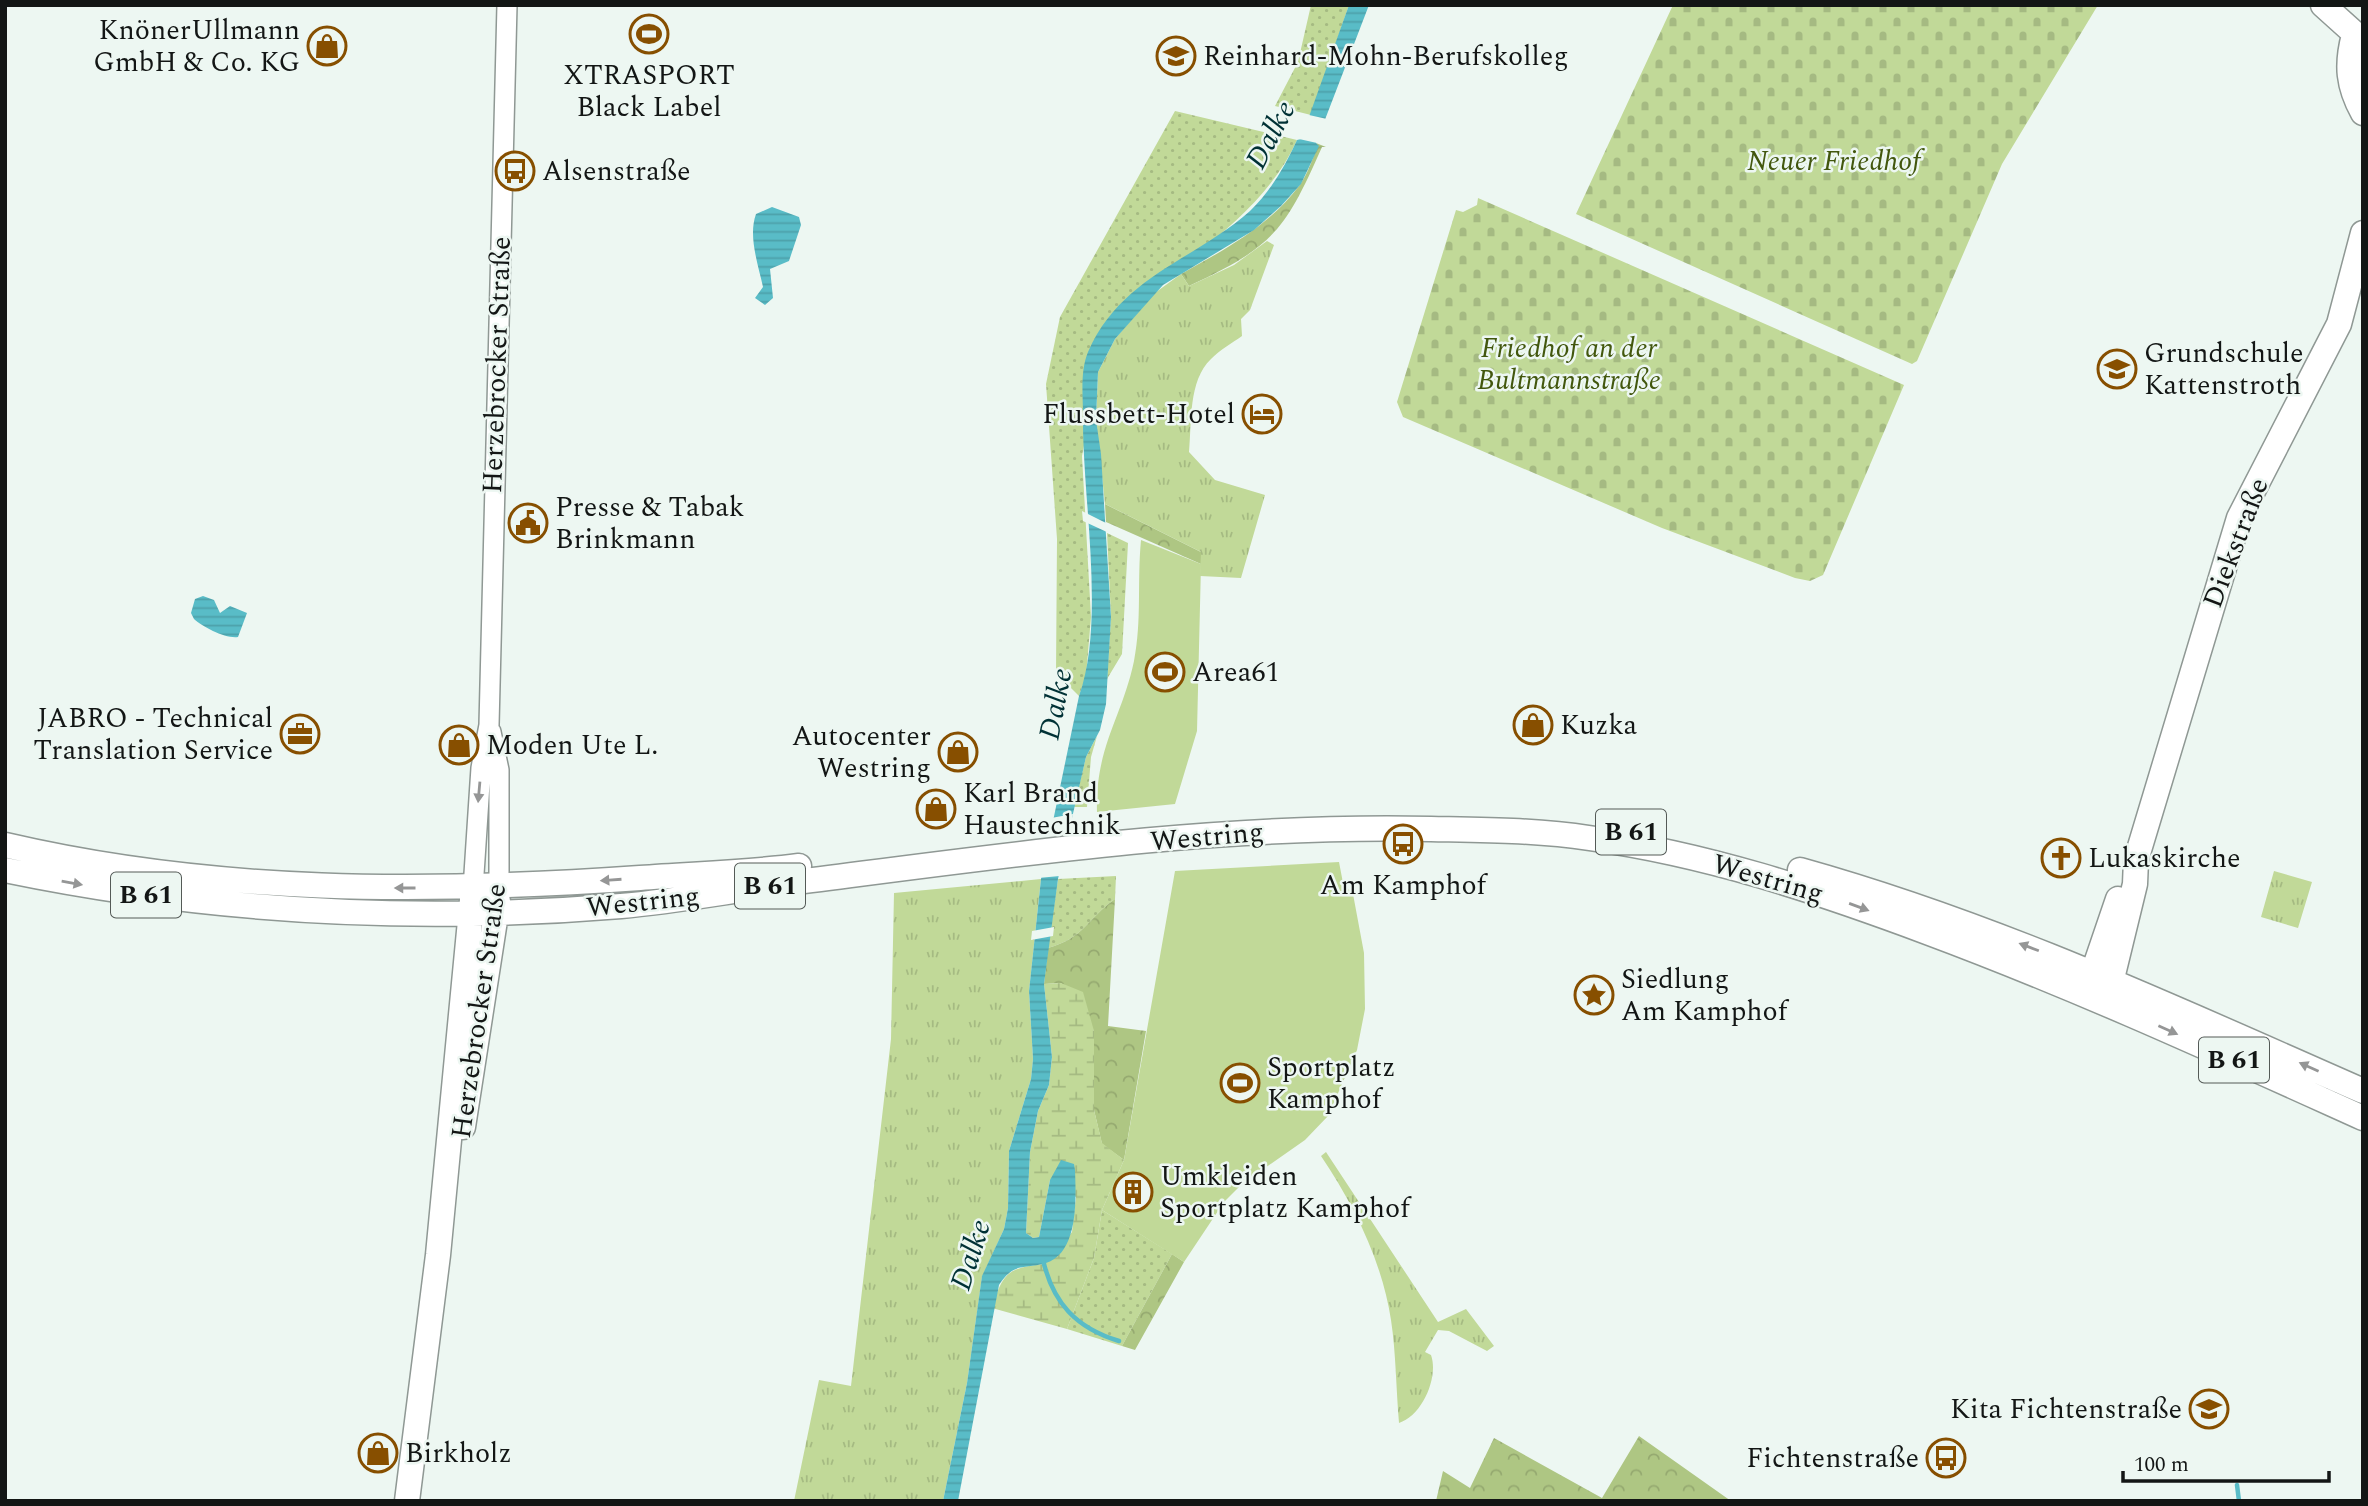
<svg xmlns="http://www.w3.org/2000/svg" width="2368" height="1506" font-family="Spectral,serif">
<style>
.grass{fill:url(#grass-dots)}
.forest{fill:url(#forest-crowns)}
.wetland{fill:url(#wetland-marsh)}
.cemetery{fill:url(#cemetery-stones)}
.park{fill:url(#park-tufts)}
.pitch{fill:#c1d998}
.water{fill:url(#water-rules)}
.pier{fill:#edf7f2}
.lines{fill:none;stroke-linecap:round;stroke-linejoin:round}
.stream{stroke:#59bcc7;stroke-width:4.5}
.minor-casing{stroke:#8f9894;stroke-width:22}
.major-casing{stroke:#8f9894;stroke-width:27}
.minor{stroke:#fff;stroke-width:19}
.major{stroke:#fff;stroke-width:24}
.oneway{fill:#959696}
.labels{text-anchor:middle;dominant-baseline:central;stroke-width:5;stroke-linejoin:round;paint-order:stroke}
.shield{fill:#edf7f2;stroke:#545a57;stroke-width:2}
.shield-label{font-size:26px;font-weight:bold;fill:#131615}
.poi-label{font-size:28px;fill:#131615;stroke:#edf7f2;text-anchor:start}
.park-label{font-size:28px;font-style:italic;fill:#42570d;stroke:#edf7f2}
.street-label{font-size:28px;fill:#131615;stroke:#edf7f2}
.water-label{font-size:30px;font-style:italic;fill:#003135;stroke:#edf7f2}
</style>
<defs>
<pattern id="grass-dots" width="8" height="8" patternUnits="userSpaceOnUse" patternTransform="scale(1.75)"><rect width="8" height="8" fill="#c1d998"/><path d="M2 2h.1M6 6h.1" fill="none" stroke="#a5ba82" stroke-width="1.8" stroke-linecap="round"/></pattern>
<pattern id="forest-crowns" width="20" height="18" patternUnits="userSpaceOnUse" patternTransform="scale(1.75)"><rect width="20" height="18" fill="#aec683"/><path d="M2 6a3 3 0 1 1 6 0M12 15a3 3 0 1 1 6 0" fill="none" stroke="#95a970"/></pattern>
<pattern id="wetland-marsh" width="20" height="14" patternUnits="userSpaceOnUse" patternTransform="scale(1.75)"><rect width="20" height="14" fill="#c1d998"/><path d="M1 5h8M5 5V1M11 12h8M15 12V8" fill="none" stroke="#a5ba82"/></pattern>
<pattern id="cemetery-stones" width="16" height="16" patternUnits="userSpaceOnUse" patternTransform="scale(1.75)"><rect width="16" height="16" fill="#c1d998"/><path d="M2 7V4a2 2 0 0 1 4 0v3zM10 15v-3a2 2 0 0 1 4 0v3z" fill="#a5ba82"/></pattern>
<pattern id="park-tufts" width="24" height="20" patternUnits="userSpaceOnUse" patternTransform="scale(1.75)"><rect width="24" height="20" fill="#c1d998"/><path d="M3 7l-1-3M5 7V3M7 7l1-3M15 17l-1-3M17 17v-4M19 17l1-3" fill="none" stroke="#a5ba82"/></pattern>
<pattern id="water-rules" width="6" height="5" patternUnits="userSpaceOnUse" patternTransform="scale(1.75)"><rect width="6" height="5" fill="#59bcc7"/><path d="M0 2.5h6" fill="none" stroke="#4da1aa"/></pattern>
</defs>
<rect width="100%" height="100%" fill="#edf7f2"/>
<path class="grass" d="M1311,5H1349L1311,115L1275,106L1298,62Z
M1175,111L1297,140C1263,217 1173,269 1108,319L1082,456L1091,617L1086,676L1079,696L1056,673L1057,539L1046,384L1060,317Z
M1107,533L1128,543L1122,654L1107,679L1111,617Z
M1097,736L1091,757L1087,807H1074L1086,757Z
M1116,876L1115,899C1087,919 1084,938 1048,948L1058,879Z
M1102,1210L1172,1254L1122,1346L1067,1329L1094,1258Z"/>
<path class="forest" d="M1316,143L1326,147H1322C1285,231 1273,247 1189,286L1181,274C1224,250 1269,226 1299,186C1308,174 1312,159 1318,146Z
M1105,504L1201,552V564L1106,522Z
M1115,899L1108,1026L1146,1031L1124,1160L1102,1144L1094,1110V1031L1061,983L1044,984L1048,948C1084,938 1087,919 1115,899Z
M1172,1254L1184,1262L1135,1350L1122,1346Z
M1639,1436L1731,1501H1436L1443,1471L1470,1488L1494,1438L1602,1498Z"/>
<path class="wetland" d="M1061,983L1083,992L1094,1031V1110L1102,1143L1124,1160L1102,1210L1094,1258L1067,1329L992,1308C1003,1273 1007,1268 1044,1264L1072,1232L1076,1197L1050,1180L1039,1237L1033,1238L1026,1233L1030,1152L1038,1111L1049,1085L1052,1057L1044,984Z"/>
<path class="cemetery" d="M1673,5H2098L2002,164L1917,361L1912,364L1576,214Z
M1478,198L1904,385L1823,575L1810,581L1795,578L1662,528L1403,417L1397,402L1456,210L1463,212L1477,205Z"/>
<path class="park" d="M1267,241L1274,245L1250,310L1241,319L1242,336C1232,343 1220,350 1211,359C1188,381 1192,422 1189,452L1215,480L1265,495L1241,578L1200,576L1201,552L1105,504L1096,420L1098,372L1115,339L1152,295L1181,274L1189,286L1234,265Z
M2274,871L2312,882L2298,928L2261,917Z
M1041,879L1029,991L1033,1059L1031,1079L1009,1151L1008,1208L1004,1229L982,1277L967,1383L943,1501H794L819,1380L851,1386L891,1039L894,893Z
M1326,1152L1438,1322L1466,1309L1494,1346L1487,1351L1449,1331L1438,1330L1425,1352L1431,1355C1439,1377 1422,1416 1399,1423C1396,1389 1396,1353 1391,1320C1382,1261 1354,1205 1321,1156Z"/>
<path class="pitch" d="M1141,540L1201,564L1197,731L1175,804L1097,812C1095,747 1122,718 1134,661C1142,620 1137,583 1141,540Z
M1339,862L1343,883L1353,894L1364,953L1365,1009L1357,1050L1328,1116L1305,1140L1242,1184L1224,1202L1184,1262L1102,1210L1124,1160L1175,871Z"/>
<path class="water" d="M1349,5H1369L1316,143L1319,146L1301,184L1281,206L1254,230L1163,285L1115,339L1098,372L1096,420L1101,454L1111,617L1106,704L1100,730L1086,757L1058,879L1044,984L1052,1057L1049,1085L1038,1111L1030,1152L1026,1233L1033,1238L1039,1237L1050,1180L1061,1160L1074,1164L1075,1170C1076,1197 1079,1253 1046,1263C1023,1270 1015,1261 999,1285L958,1501H943L967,1383L982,1276L1004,1229L1008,1208L1009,1151L1031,1079L1033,1059L1029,991L1041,879L1079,696C1106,620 1082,498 1083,415C1083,396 1080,371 1088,352C1121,276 1195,260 1250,211C1271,191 1285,166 1297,140L1301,139Z
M772,207L799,217L801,225L789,261L770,269L773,298L765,305L755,298L763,287C758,264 748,236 756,214Z
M203,596L214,600L220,613L230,606L247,613L238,637C226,639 203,627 194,619L191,613L195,599Z"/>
<path class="pier" d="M1309,115L1327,119L1317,143L1299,139Z
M1082,511L1108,524L1109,533L1083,521Z
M1073,814L1060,876L1038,878L1051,818Z
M1054,927L1053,936L1031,940L1032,931Z"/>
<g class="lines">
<path class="stream" d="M1043,1260C1053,1303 1076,1328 1119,1341
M2237,1485L2239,1501"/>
<defs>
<path id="minor" d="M491,732L499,770V887
M473,889L481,768L489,725L507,5"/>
<path id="major" d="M2323,5L2363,41
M2354,35C2346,65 2348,86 2363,113
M5,845C215,894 427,893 640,878C692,874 746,873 799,866
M5,870C208,912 415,923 621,906C678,901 734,890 790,883C1002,856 1216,824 1431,829C1483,830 1537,830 1589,838C1706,854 1817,891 1927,932C2075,987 2219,1053 2363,1118
M1800,870C1997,925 2176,1009 2363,1091
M2088,987L2118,899
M2108,995L2135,884L2136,860L2239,518L2339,324L2363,233
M463,1127L498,901
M407,1501L438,1255L472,900"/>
</defs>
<use href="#minor" class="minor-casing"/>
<use href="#major" class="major-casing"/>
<use href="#minor" class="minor"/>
<use href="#major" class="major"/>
</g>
<defs><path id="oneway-solid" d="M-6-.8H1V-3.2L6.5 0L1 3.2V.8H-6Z" transform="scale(1.75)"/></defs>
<g class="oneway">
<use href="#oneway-solid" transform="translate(479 792) rotate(95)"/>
<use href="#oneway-solid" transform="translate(611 880) rotate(176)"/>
<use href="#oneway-solid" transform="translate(72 883) rotate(10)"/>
<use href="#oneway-solid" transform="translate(405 888) rotate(-180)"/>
<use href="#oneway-solid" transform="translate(1859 907) rotate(20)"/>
<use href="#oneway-solid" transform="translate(2029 947) rotate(-159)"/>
<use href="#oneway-solid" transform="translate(2168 1030) rotate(24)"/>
<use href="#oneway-solid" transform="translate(2309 1067) rotate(-156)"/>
</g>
<defs>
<symbol id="stadium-ring" viewBox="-11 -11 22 22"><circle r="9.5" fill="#edf7f2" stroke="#874f00" stroke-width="1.5"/><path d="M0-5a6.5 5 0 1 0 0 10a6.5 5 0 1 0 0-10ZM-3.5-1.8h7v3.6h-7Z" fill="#874f00"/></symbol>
<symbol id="shop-ring" viewBox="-11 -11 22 22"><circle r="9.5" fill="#edf7f2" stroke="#874f00" stroke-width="1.5"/><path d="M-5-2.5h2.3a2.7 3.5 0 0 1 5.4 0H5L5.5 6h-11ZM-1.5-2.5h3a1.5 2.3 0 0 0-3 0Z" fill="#874f00"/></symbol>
<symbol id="school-ring" viewBox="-11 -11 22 22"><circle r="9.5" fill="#edf7f2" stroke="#874f00" stroke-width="1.5"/><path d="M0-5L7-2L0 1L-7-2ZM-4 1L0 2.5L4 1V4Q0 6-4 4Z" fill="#874f00"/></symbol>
<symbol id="bus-ring" viewBox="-11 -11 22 22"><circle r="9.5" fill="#edf7f2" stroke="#874f00" stroke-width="1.5"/><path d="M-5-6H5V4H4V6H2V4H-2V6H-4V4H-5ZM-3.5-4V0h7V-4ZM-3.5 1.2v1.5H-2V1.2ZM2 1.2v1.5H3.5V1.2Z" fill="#874f00"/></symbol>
<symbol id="hotel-ring" viewBox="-11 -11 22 22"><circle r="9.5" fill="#edf7f2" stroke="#874f00" stroke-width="1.5"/><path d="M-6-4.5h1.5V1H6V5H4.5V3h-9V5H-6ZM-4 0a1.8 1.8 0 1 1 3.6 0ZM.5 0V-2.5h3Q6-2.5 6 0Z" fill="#874f00"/></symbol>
<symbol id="civic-ring" viewBox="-11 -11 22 22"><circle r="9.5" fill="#edf7f2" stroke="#874f00" stroke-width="1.5"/><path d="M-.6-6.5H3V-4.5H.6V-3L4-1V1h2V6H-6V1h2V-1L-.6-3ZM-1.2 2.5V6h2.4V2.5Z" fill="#874f00"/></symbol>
<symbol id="office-ring" viewBox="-11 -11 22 22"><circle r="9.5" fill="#edf7f2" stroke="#874f00" stroke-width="1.5"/><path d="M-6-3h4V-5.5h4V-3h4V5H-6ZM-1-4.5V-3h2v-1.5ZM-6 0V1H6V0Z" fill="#874f00"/></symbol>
<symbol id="church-ring" viewBox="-11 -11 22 22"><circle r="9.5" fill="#edf7f2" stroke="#874f00" stroke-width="1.5"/><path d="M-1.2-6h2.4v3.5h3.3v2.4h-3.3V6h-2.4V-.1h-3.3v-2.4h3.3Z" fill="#874f00"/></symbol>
<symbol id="sight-ring" viewBox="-11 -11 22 22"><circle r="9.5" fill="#edf7f2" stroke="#874f00" stroke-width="1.5"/><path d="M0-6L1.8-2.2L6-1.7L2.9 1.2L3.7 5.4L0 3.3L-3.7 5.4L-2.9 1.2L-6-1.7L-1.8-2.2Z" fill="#874f00"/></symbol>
<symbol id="building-ring" viewBox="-11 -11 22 22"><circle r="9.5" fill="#edf7f2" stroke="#874f00" stroke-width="1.5"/><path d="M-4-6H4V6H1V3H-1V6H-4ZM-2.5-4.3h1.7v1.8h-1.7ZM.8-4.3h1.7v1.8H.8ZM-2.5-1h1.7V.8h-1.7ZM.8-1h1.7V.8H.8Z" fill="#874f00"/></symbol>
</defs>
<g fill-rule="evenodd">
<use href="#stadium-ring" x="627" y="12" width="44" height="44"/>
<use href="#shop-ring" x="305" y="24" width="44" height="44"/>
<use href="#school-ring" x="1154" y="34" width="44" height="44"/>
<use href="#bus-ring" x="493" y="149" width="44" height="44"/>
<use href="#school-ring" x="2095" y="347" width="44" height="44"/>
<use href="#hotel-ring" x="1240" y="392" width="44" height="44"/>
<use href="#civic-ring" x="506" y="501" width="44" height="44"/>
<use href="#stadium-ring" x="1143" y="650" width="44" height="44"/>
<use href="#shop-ring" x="1511" y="703" width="44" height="44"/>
<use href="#office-ring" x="278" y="712" width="44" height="44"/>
<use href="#shop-ring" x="437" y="723" width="44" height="44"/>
<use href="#shop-ring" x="936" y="730" width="44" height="44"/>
<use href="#shop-ring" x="914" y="787" width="44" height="44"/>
<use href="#bus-ring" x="1381" y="822" width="44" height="44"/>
<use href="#church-ring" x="2039" y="836" width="44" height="44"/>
<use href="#sight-ring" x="1572" y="973" width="44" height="44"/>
<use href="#stadium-ring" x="1218" y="1061" width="44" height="44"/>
<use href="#building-ring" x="1111" y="1170" width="44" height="44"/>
<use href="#school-ring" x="2187" y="1387" width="44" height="44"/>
<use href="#shop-ring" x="356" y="1431" width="44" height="44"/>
<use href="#bus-ring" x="1924" y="1436" width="44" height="44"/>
</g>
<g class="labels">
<g class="shield">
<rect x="1596" y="809.5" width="70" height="45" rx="5"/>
<rect x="735" y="863.5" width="70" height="45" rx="5"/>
<rect x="111" y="872.5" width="70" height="45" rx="5"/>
<rect x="2199" y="1037.5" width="70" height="45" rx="5"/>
</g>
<g class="shield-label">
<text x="1631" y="832">B 61</text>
<text x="770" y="886">B 61</text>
<text x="146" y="895">B 61</text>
<text x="2234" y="1060">B 61</text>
</g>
<g class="poi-label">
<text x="300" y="30" text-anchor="end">KnönerUllmann<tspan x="300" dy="32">GmbH &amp; Co. KG</tspan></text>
<text x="1203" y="56">Reinhard-Mohn-Berufskolleg</text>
<text x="649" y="75" text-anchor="middle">XTRASPORT<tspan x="649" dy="32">Black Label</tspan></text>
<text x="542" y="171">Alsenstraße</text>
<text x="2144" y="353">Grundschule<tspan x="2144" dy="32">Kattenstroth</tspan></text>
<text x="1235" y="414" text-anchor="end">Flussbett-Hotel</text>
<text x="555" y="507">Presse &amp; Tabak<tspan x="555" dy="32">Brinkmann</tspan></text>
<text x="1192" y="672">Area61</text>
<text x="273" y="718" text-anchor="end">JABRO - Technical<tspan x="273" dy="32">Translation Service</tspan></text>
<text x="1560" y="725">Kuzka</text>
<text x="931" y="736" text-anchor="end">Autocenter<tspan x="931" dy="32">Westring</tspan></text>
<text x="486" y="745">Moden Ute L.</text>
<text x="963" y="793">Karl Brand<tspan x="963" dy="32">Haustechnik</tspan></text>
<text x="2088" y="858">Lukaskirche</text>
<text x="1403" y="885" text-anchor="middle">Am Kamphof</text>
<text x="1621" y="979">Siedlung<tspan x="1621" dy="32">Am Kamphof</tspan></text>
<text x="1267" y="1067">Sportplatz<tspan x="1267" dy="32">Kamphof</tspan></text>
<text x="1160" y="1176">Umkleiden<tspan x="1160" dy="32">Sportplatz Kamphof</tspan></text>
<text x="2182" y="1409" text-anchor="end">Kita Fichtenstraße</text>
<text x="405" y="1453">Birkholz</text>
<text x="1919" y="1458" text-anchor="end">Fichtenstraße</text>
</g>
<g class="park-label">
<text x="1834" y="161">Neuer Friedhof</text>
<text x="1569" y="348">Friedhof an der<tspan x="1569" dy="32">Bultmannstraße</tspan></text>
</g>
<g class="street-label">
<text transform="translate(497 365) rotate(-88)">Herzebrocker Straße</text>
<text transform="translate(2236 543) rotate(-69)">Diekstraße</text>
<text transform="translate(1207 837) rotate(-5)">Westring</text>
<text transform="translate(1768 879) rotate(16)">Westring</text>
<text transform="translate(643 902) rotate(-6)">Westring</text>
<text transform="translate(479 1011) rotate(-82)">Herzebrocker Straße</text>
</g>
<g class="water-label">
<text transform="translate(1271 135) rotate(-62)">Dalke</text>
<text transform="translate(1056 704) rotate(-79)">Dalke</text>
<text transform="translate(971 1255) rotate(-72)">Dalke</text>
</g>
</g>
<rect width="2368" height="1506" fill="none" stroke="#131615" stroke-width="14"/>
<path d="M2123 1471v10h206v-10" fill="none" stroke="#131615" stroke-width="3.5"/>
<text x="2134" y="1471" font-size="21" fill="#131615" stroke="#edf7f2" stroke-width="5" paint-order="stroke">100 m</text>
</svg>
